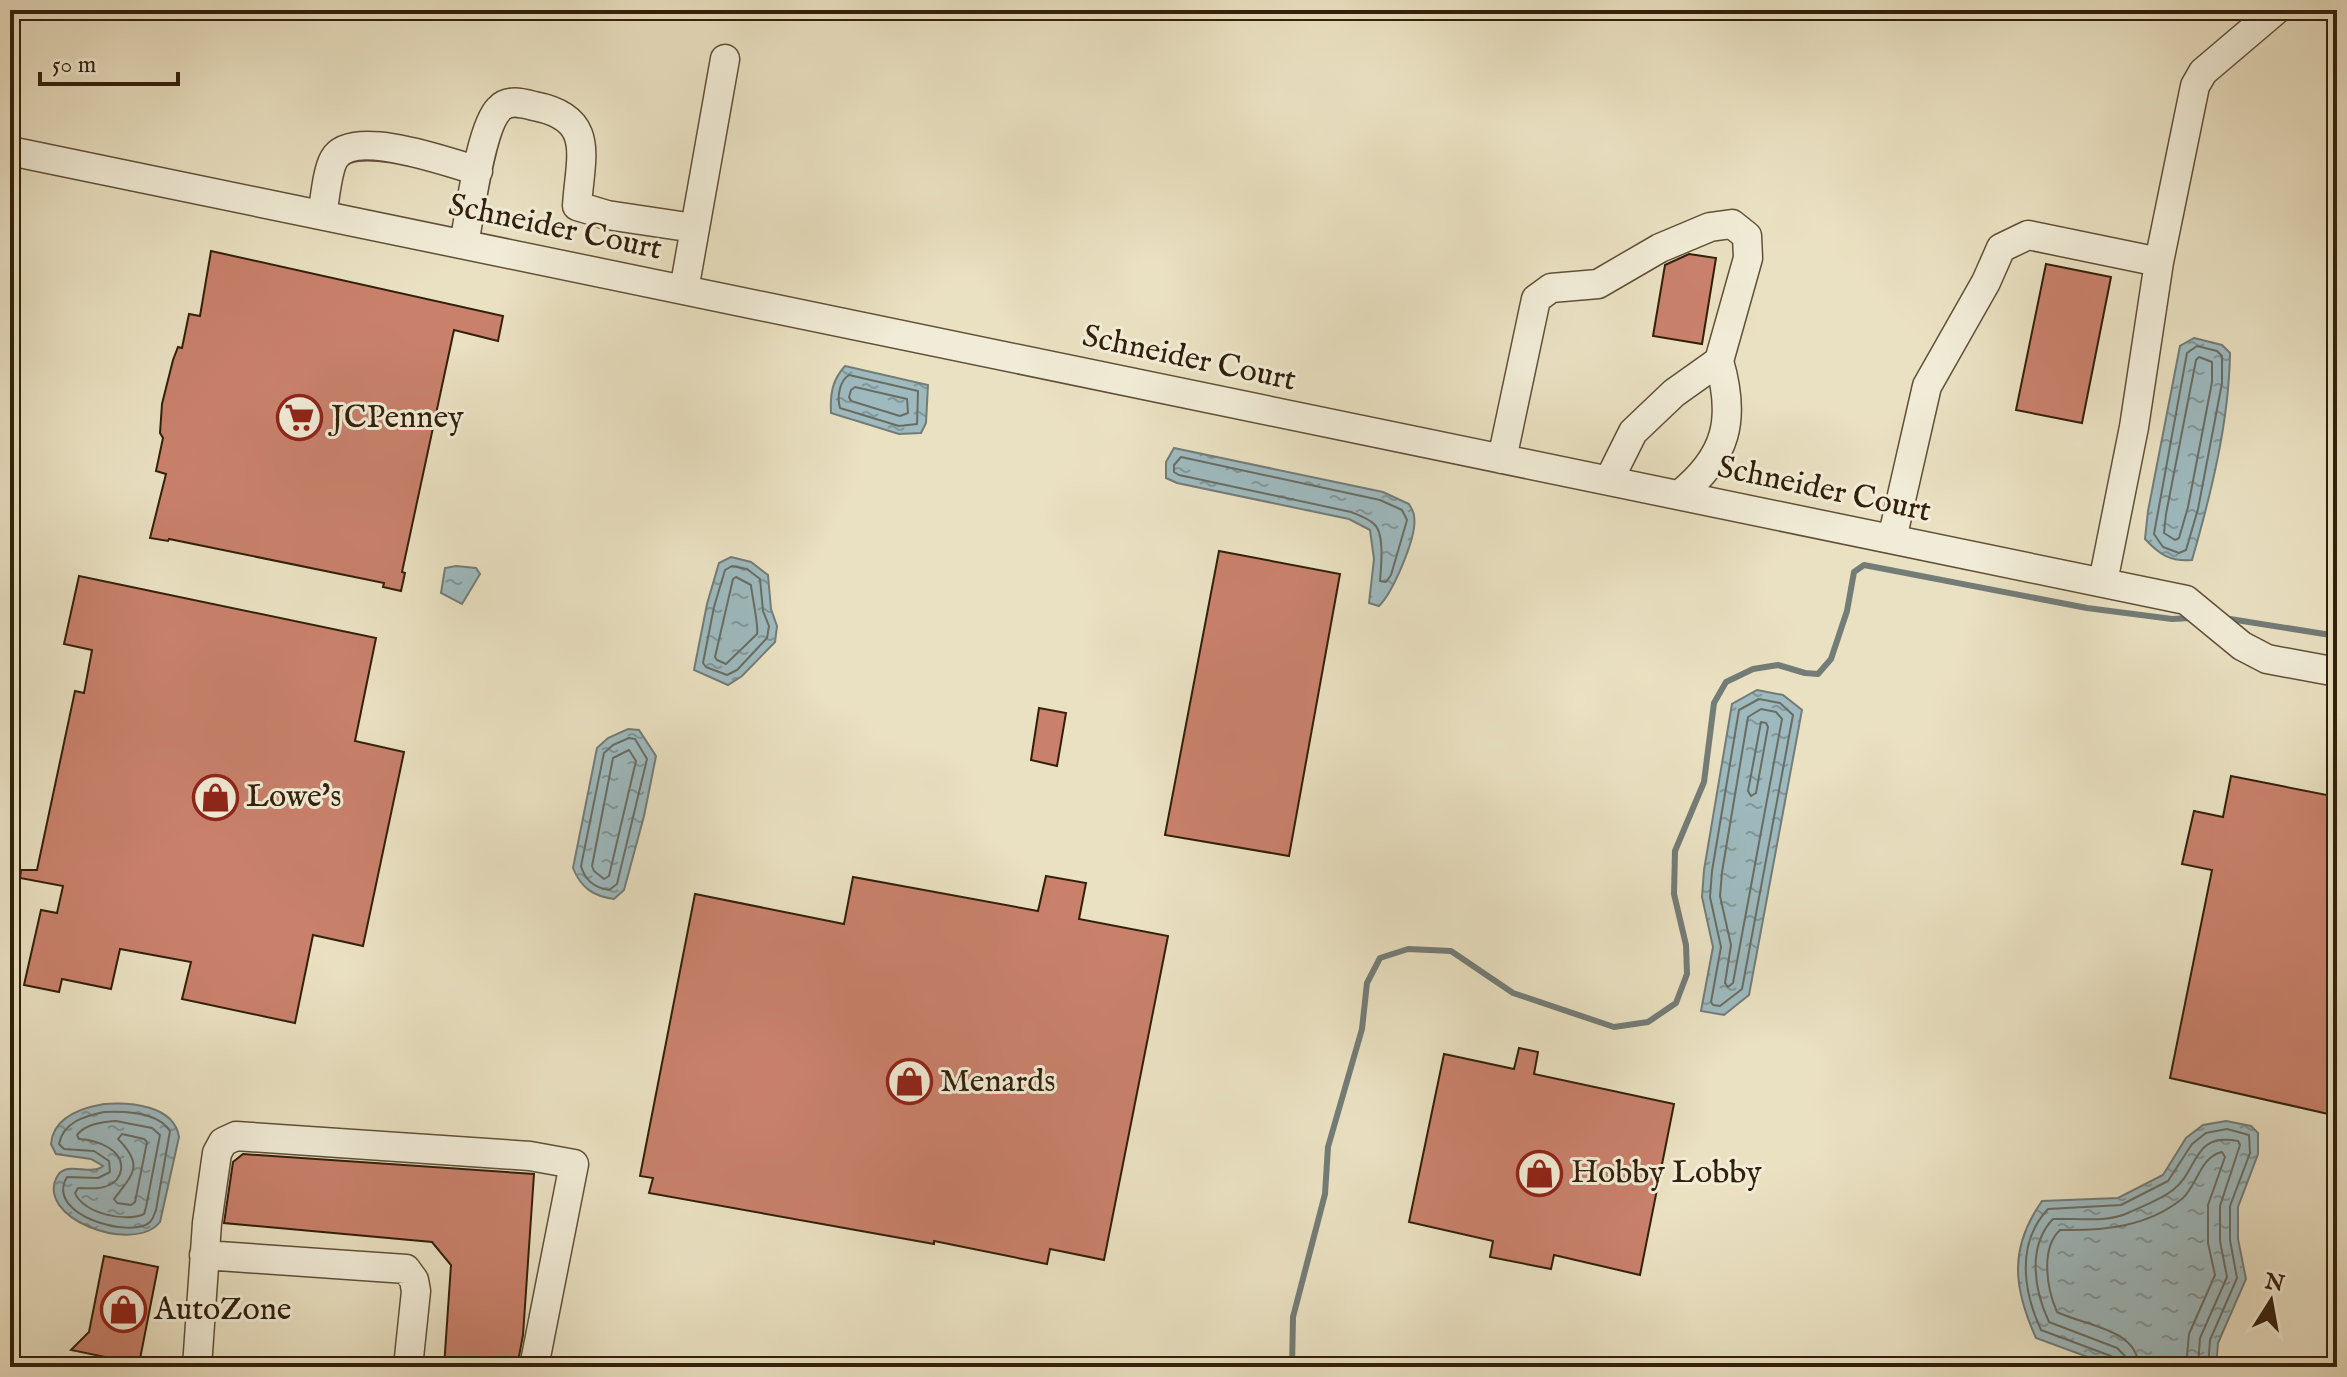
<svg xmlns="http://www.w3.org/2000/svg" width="2347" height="1377" font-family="'IM FELL English',serif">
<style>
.water{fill:url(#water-ripples);stroke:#737c77;stroke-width:2}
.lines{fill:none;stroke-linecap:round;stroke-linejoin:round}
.shore{stroke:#686d64;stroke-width:2}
.stream{stroke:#737c77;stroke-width:6}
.building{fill:#c9816c;stroke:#32200a;stroke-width:2}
.minor-casing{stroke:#605038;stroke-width:31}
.minor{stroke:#f1ecd7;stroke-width:28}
.labels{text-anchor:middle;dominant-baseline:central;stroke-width:6;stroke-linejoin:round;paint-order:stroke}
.street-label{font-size:32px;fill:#32200a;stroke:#f1ecd7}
.poi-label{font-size:32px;fill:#32200a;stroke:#f1ecd7;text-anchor:start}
</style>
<defs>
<pattern id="water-ripples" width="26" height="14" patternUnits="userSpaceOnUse" patternTransform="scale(2)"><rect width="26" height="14" fill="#9ebabf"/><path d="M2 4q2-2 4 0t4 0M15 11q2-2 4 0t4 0" fill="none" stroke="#819799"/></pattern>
</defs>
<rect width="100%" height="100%" fill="#eae1c2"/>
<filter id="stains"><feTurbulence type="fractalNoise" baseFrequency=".0025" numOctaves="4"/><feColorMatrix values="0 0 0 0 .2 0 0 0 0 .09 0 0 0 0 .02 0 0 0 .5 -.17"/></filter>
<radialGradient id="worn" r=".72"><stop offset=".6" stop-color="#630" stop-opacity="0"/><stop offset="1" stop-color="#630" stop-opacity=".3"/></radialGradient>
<path class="water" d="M2194,338L2222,345L2230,353C2229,422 2211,494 2192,560C2170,562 2159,554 2145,539L2148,511L2180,346Z
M845,366L928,385L926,423L921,433L899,434L831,413C830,395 832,380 845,366Z
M1174,448L1383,492L1409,504C1411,508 1414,512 1414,516C1418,535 1393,592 1379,606L1369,603L1374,559L1370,530L1349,519L1177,483L1166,478V462Z
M731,557L751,562L768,575L771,609L777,626L775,642L742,676L728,685L694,670L707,604L719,563Z
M456,566L476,568L480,574L462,604L441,593L445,568Z
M1757,690L1783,695L1802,710L1749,995L1724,1015L1701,1011L1713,947L1702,897L1704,870L1732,704Z
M628,729L639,730L656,756L644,816L624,890L614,899C593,896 581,888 573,868L597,748L608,738Z
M104,1104C130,1102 174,1105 179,1137L160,1222C134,1255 32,1218 58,1175C67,1161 92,1176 103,1166L91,1159L56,1154L51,1144C53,1117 81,1108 104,1104Z
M2226,1121L2251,1126L2258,1133V1154L2238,1207V1239L2246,1279L2218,1343L2216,1367H2115L2036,1338C2013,1287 2009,1248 2042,1201L2118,1198L2163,1175L2186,1138L2203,1125Z"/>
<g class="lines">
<path class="shore" d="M2197,346L2217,351L2222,356V383L2198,509L2186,550L2179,553L2163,547L2154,534L2187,353Z
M2199,357L2212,362V382L2188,507L2179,538L2175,540L2164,533L2166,514L2196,360Z
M849,375L918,391L917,424L899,426L840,408C837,398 839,381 849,375Z
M855,387L907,399L908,413L900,416L851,401L849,397L851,390Z
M1181,457L1380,500L1402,510L1407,520L1391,575L1386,582L1380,581C1381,567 1385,533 1374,524C1368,518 1358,515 1351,512L1179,475L1174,472V465Z
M732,566L747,569L760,579L763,611L769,626L767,638L737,670L727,675L706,667L703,663L714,607L725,570Z
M736,577L751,585C752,597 759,626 757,634L726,664L717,660L715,657L733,579Z
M1759,699L1780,703L1793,715L1742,989L1720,1006L1713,1005L1711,1002L1721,947L1710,897L1712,871L1739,710Z
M1761,709L1776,712L1782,719L1733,983L1728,987L1725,983L1731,945L1720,896L1722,872L1748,717Z
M1761,722L1766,723L1768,727L1756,793L1751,796L1748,791Z
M629,738L635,739L647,759L617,884L609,890C595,888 585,880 581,866L604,753L613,745Z
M629,750L636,761L609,876L604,879L594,871L592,866L613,758Z
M104,1112C125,1111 158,1112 170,1131L156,1210C154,1214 154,1218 150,1222C133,1239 44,1216 67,1177L98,1178L110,1172L109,1161L94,1151L64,1149L59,1144C63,1122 85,1116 104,1112Z
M116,1121L152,1128L160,1135L146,1207L144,1214C125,1223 83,1213 75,1193L78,1188C88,1188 100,1190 109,1185C115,1183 120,1177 121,1170C124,1149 96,1140 79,1139L77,1135C85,1124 102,1122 116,1121Z
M122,1134L144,1139L147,1142L135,1202L131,1205L117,1203L114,1199C132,1175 145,1166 118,1139Z
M2117,1367L2116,1361L2111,1356L2041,1330C2023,1291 2016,1243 2048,1209L2121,1205L2168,1181L2192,1144L2206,1133L2227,1129L2249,1135L2250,1153L2230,1206V1240L2237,1278L2210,1340L2208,1367
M2127,1367L2125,1356L2117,1348L2049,1322C2034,1290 2027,1246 2053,1219C2077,1218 2106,1223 2128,1213C2143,1206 2160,1200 2173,1190C2199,1170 2192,1132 2238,1141L2240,1145L2220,1206V1241L2227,1277L2200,1338L2198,1367
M2139,1367C2137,1328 2085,1326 2057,1312C2047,1289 2040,1249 2060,1230C2103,1231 2148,1227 2183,1198C2197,1185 2201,1156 2222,1152L2225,1157L2208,1205V1243L2215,1275L2189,1334L2186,1367"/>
<path class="stream" d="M2230,619L2337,636
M1292,1367L1293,1317L1325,1194L1328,1147L1362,1029L1367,983L1380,958L1408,949L1451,951L1513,993L1614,1027L1648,1022L1676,1003L1687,974L1686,945L1674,894L1675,851L1704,782L1714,703L1726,682L1753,669L1778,665L1805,673L1818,674L1831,659L1847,611L1854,572L1864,565L2087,608L2172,619L2192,618"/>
</g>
<path class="building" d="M211,251L503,316L498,341L454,330L402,572L405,573L401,591L383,587L384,583L169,539L168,541L150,538L166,474L156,471L163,438L160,433L162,404L173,360L178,347L182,348L189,314L200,316Z
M1689,254L1716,258L1702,344L1653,336L1665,265Z
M2046,264L2111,277L2082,423L2016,410Z
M1219,551L1340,574L1289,856L1165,835Z
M79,576L376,638L355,741L404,752L363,946L313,935L295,1023L182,999L191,962L120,949L111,989L62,979L59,992L24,985L41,910L57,913L63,886L20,878L21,870H37L75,691L84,693L92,650L64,644Z
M1039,708L1066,713L1057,766L1031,760Z
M2231,776L2337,797V1116L2170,1078L2212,870L2182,864L2194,811L2223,817Z
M1046,876L1086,883L1079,919L1168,936L1104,1260L1050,1249L1047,1264L934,1241V1244L649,1193L653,1178L640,1176L695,894L844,924L853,877L1038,911Z
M1519,1048L1538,1052L1534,1074L1674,1104L1640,1275L1554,1255L1551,1269L1490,1257L1493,1241L1409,1222L1444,1054L1514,1069Z
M243,1154L534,1174L523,1335L517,1367H444L451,1265L432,1242L224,1223L233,1162Z
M104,1256L158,1267L139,1364L71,1350L89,1332Z"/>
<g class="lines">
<defs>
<path id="minor" d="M10,151L2186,600L2242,646L2267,659L2337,672
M322,215C325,200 327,171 334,159C352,127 451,163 478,171
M464,244C470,215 480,128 499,109C508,99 522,103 534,106C597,118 580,157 577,206L607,215L694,228
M2159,262L2195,86L2203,72L2276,10
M684,290L725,59
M1502,459L1536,299L1551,288L1598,284L1660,248L1710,227L1732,224L1747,236L1748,258L1719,361L1674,393L1633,432L1609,480
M1679,495C1727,457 1736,419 1719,361
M1892,539L1927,386L1986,282L2001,248L2028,235L2159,262L2134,427L2103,582
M204,1255L406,1269L414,1280L416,1291L408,1367
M197,1367L207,1223L217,1153L223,1142L236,1136L530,1156L574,1164L534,1367"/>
</defs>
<use href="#minor" class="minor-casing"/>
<use href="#minor" class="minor"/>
</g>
<defs>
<symbol id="supermarket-ring" viewBox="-11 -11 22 22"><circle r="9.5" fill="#f1ecd7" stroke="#8f2418" stroke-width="1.5"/><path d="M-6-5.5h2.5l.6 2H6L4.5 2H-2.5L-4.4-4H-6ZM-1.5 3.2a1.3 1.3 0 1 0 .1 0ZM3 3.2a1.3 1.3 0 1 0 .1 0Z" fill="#8f2418"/></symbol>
<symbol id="shop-ring" viewBox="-11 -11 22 22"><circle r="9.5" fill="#f1ecd7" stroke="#8f2418" stroke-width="1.5"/><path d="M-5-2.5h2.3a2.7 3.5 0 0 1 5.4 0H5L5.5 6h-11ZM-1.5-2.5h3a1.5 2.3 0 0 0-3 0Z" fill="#8f2418"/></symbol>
</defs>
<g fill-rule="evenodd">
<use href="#supermarket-ring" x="274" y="392" width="51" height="51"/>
<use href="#shop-ring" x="190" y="772" width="51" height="51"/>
<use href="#shop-ring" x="884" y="1056" width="51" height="51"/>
<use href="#shop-ring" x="1514" y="1148" width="51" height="51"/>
<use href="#shop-ring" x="98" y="1284" width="51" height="51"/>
</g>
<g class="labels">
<g class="street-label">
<text transform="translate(555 228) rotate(12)">Schneider Court</text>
<text transform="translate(1189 359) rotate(12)">Schneider Court</text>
<text transform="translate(1824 490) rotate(12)">Schneider Court</text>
</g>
<g class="poi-label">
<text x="331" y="418">JCPenney</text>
<text x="246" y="797">Lowe's</text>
<text x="940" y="1082">Menards</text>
<text x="1571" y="1173">Hobby Lobby</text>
<text x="154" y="1310">AutoZone</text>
</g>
</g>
<rect width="2347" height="1377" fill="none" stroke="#eae1c2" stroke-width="40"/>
<rect x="12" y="12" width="2323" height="1353" fill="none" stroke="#32200a" stroke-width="4"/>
<rect x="20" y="20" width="2307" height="1337" fill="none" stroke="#32200a" stroke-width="2"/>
<g transform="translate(2271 1301) rotate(11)" stroke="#f1ecd7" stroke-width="6" paint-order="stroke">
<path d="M0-6L14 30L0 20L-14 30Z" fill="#32200a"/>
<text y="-12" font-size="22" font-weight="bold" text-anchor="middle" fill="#32200a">N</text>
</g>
<path d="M40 72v12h138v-12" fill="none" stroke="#32200a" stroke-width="4"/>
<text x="52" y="72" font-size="24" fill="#32200a" stroke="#f1ecd7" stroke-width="6" paint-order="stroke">50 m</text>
<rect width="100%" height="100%" filter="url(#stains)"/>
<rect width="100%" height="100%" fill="url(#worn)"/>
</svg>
